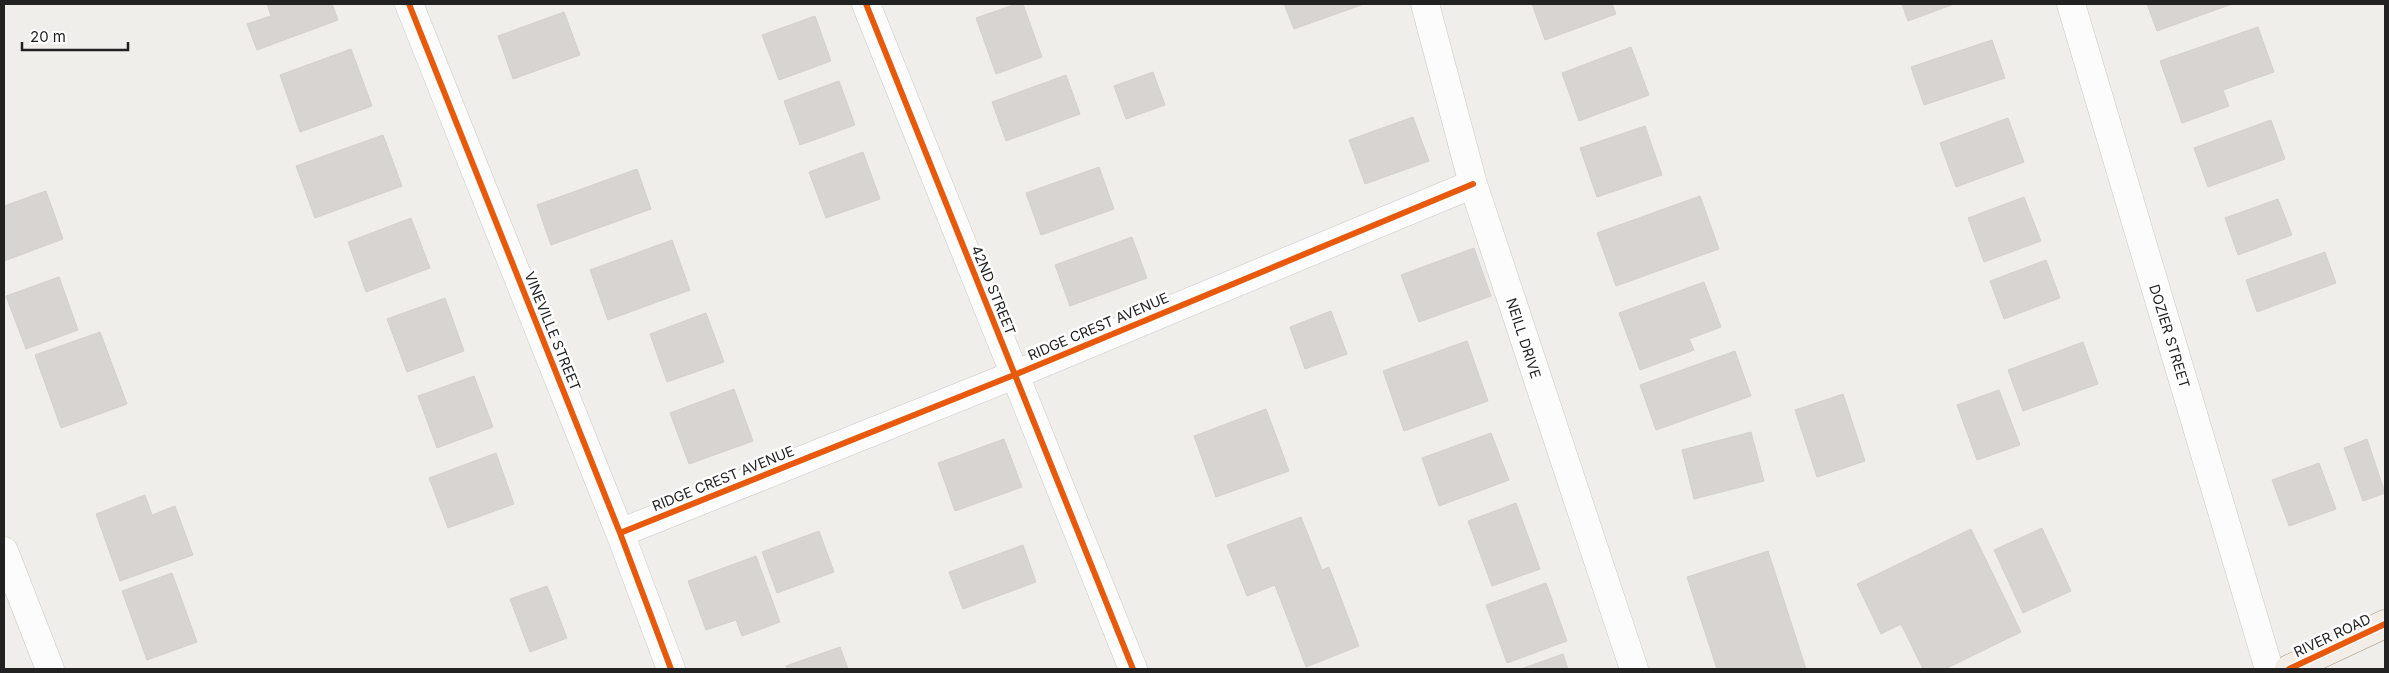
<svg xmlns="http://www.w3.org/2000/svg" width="2389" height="673" font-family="Inter,sans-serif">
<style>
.building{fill:#d7d4d2;stroke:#d3d0cc}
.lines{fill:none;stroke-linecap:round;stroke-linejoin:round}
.minor-casing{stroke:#c9c8c7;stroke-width:29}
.major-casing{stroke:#a79c86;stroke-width:29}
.minor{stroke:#fdfcfc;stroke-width:28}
.major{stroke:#f3ede7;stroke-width:28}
.cycleway-casing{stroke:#fff;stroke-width:9}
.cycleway{stroke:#e8590c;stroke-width:6}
.labels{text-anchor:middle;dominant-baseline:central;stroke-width:5;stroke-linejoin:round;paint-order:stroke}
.street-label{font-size:14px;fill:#222;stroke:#fff}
</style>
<rect width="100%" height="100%" fill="#f0eeeb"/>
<path class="building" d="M267,4H332L338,20L257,50L247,24L271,16Z
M1016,4H1023L1042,57L996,74L976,18Z
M1284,4H1361V5L1294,29Z
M1532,4H1612L1616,14L1545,40Z
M1902,4H1954L1908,21Z
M2147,4H2232L2157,31Z
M564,12L580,55L513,79L498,36Z
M815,16L831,61L779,80L762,35Z
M2258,27L2274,72L2223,90L2229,106L2182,123L2160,61Z
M1992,40L2005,78L1924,105L1911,67Z
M1631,47L1649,95L1579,121L1562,73Z
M351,49L372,106L300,132L280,75Z
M1153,72L1165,105L1126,119L1114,86Z
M1066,75L1080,114L1006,141L992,102Z
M839,81L855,125L800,145L784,101Z
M1413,117L1429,161L1365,184L1349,140Z
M2008,118L2024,162L1956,187L1940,143Z
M2271,120L2285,159L2208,187L2194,148Z
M1645,126L1662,175L1597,197L1580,148Z
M383,135L402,186L315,218L296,166Z
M863,152L880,199L826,218L809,172Z
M1099,167L1114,209L1041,235L1026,193Z
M637,169L651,209L551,245L537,205Z
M46,191L63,239L4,261V206Z
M1700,196L1719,249L1616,286L1597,233Z
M2024,197L2041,241L1984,262L1968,218Z
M2278,199L2292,235L2238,255L2225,218Z
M411,218L430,268L366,292L348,242Z
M1132,237L1147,278L1070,306L1055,265Z
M672,240L690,290L608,320L590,270Z
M1474,248L1491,296L1419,322L1401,275Z
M2325,252L2336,283L2257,312L2246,280Z
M2046,260L2060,298L2004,319L1990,281Z
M59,277L78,330L26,349L6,296Z
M1704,282L1721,327L1689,339L1694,350L1640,370L1619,313Z
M445,298L464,351L407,372L387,319Z
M1331,311L1347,354L1305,369L1290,327Z
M706,313L724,362L667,382L650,334Z
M100,332L127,404L61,428L35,355Z
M1467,341L1488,401L1404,431L1383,371Z
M2083,342L2098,384L2023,411L2008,370Z
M1735,351L1751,396L1656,430L1640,385Z
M474,376L493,427L437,448L418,396Z
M734,389L753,441L689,464L670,413Z
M1999,390L2020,445L1977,460L1957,405Z
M1843,394L1865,461L1817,477L1795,410Z
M1266,409L1289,471L1216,497L1194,436Z
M1751,432L1764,481L1694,499L1682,450Z
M1491,433L1509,480L1439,506L1422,458Z
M1004,439L1022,487L955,511L938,463Z
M2367,439L2385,493L2363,501L2344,448Z
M496,453L514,504L448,528L429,478Z
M2319,463L2336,509L2289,526L2272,480Z
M145,495L152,515L175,506L193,555L120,581L96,514Z
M1516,503L1540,569L1492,586L1468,521Z
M1301,517L1322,570L1329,567L1359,646L1306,667L1275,585L1247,596L1227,545Z
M2042,528L2071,591L2023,613L1994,550Z
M1971,529L2021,632L1945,669H1923L1901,624L1881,634L1857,584Z
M819,531L834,572L777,593L762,552Z
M1023,545L1036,582L963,609L949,572Z
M1768,551L1806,669H1717L1687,577Z
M756,556L780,622L742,636L736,620L706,630L688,581Z
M172,573L197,642L147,660L122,591Z
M1546,583L1567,641L1507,663L1486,605Z
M547,586L567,638L530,652L510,599Z
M840,647L848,669H788L786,666Z
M1563,654L1568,669H1521Z"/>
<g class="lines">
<defs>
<path id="minor" d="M409,4L620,533L671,669
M866,4L1133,669
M1425,4L1473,184L1634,669
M2071,4L2269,669
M620,533L1014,375L1473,184
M4,551L50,669"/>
<path id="major" d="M2289,669L2385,624"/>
</defs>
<use href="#minor" class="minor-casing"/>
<use href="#major" class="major-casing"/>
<use href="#minor" class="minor"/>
<use href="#major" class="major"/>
<defs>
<path id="cycleway" d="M409,4L620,533L671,669
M866,4L1133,669
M620,533L1014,375L1473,184
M2289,669L2385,624"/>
</defs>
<use href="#cycleway" class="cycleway-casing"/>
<use href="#cycleway" class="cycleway"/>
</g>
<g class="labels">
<g class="street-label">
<text transform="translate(994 290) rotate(68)">42ND STREET</text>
<text transform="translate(1098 326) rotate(-23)">RIDGE CREST AVENUE</text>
<text transform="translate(553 331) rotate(68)">VINEVILLE STREET</text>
<text transform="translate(2170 336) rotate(73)">DOZIER STREET</text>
<text transform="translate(1524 338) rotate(72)">NEILL DRIVE</text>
<text transform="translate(723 478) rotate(-22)">RIDGE CREST AVENUE</text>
<text transform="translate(2332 635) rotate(-25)">RIVER ROAD</text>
</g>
</g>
<rect width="2389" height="673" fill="none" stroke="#222222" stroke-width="10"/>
<path d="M22 42v8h106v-8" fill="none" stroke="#222222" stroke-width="2.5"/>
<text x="30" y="42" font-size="15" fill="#222222" stroke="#ffffff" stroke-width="4" paint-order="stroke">20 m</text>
</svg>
